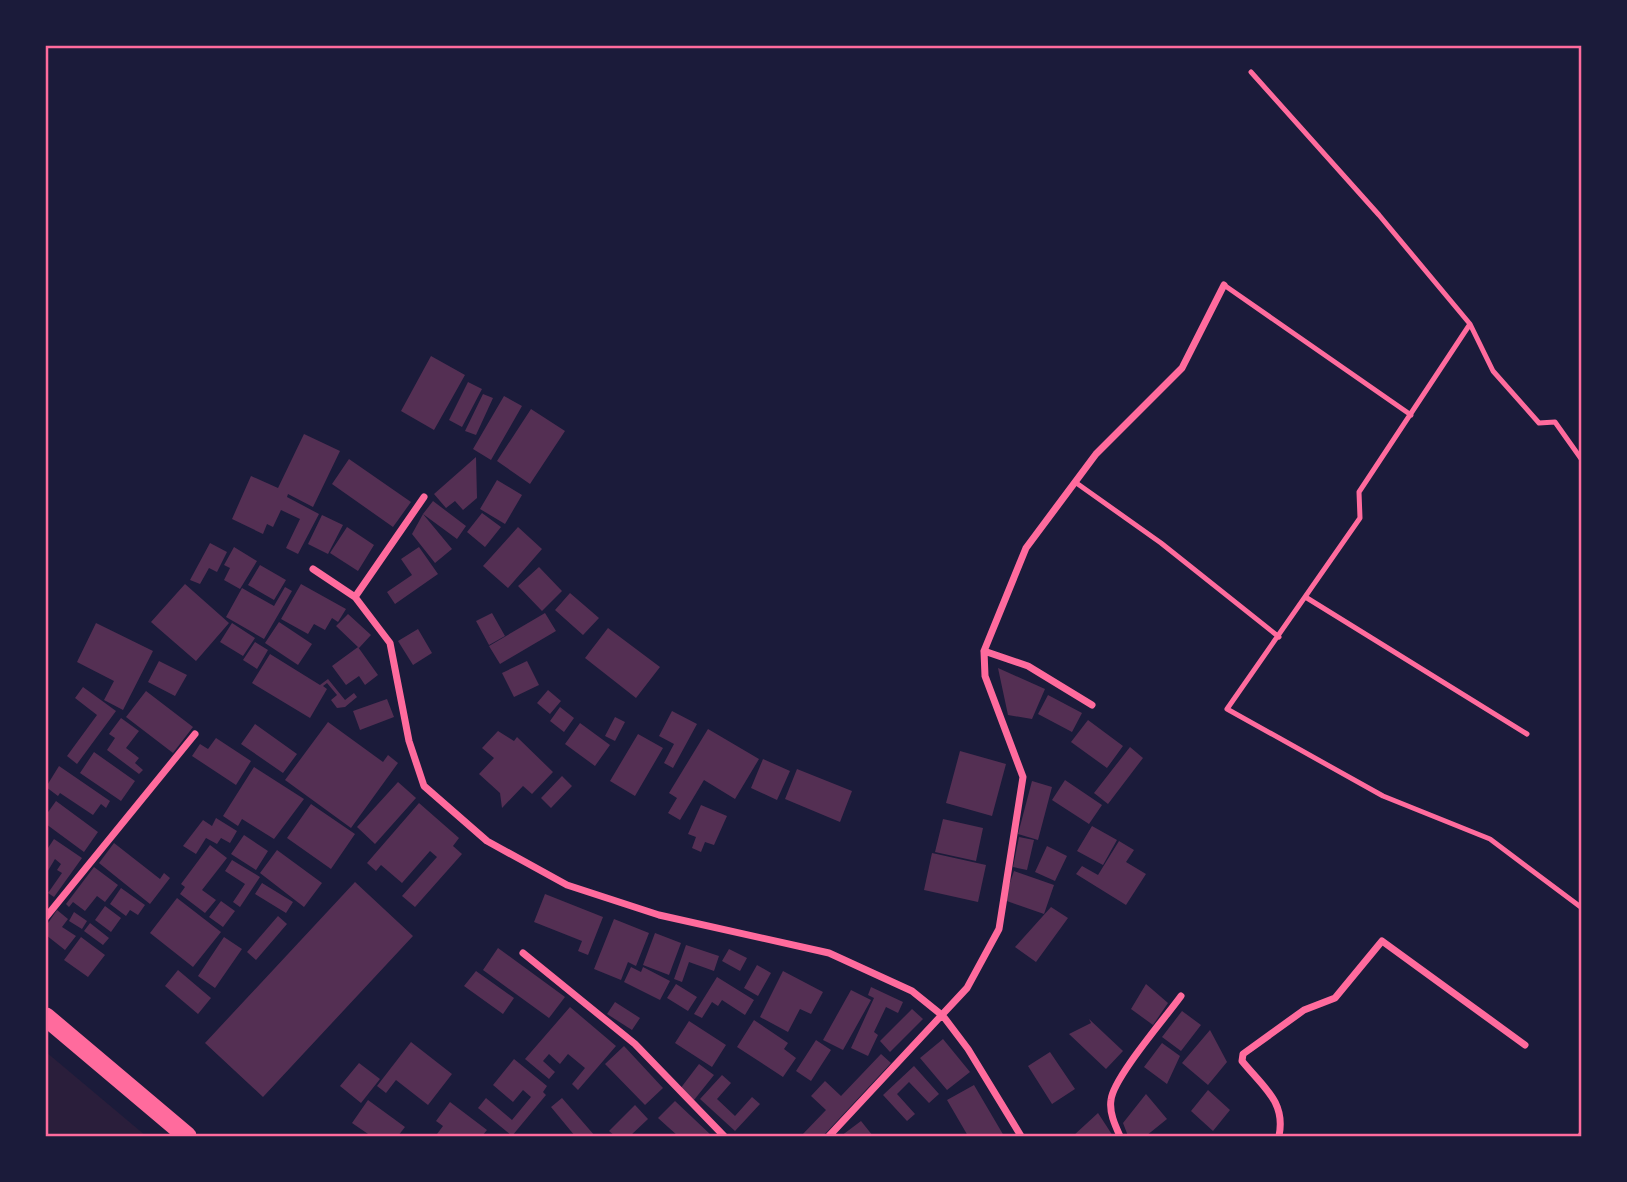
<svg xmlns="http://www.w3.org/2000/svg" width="1627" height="1182" font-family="Raleway,sans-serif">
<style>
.green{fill:#2a1e3b}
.building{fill:#542f53}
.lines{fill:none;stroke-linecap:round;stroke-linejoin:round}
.service{stroke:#ff6b9d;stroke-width:5}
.minor{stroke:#ff6b9d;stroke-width:7}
.trunk{stroke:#ff6b9d;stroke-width:19}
.neatline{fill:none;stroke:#ff6b9d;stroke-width:2.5}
</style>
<rect width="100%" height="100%" fill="#1b1b3a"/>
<path class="green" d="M46,1052L146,1136H46Z"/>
<path class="building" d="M431,356L465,375L434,430L401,411Z
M468,382L482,389L462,427L449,420Z
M483,394L493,398L476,435L465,431Z
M504,396L522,406L491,460L473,449Z
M531,409L565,431L530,484L497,461Z
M304,434L340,451L313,507L288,494L287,497L319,514L298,554L286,548L300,519L281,510L273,527L267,524L263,534L232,519L251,476L278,488Z
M476,457L477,498L463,510L455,501L446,508L434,494Z
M349,459L411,502L393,527L332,484Z
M497,480L522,495L505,524L480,509Z
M433,501L466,526L457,539L423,514Z
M482,513L501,527L485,547L467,532Z
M423,514L452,549L435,563L412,534Z
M322,515L343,525L328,554L308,544Z
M347,527L374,545L358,571L330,553Z
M518,527L542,549L508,588L483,566Z
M210,543L227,552L217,572L209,568L200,584L190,580Z
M234,547L257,561L240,589L224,580L230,568L224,565Z
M419,547L438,574L395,604L387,592L412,575L401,559Z
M260,565L286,580L274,600L248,585Z
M539,567L562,591L542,611L518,586Z
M185,584L229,623L196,661L151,622Z
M301,584L346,609L338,622L332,618L325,630L314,624L308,634L281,619Z
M285,587L292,591L264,639L226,617L242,588L274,606Z
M570,593L599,618L583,635L555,610Z
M492,613L505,636L489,645L476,621Z
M545,613L556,631L500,664L489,646Z
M348,614L371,635L359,648L336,626Z
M279,622L312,644L298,665L265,643Z
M96,623L153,651L123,710L104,700L114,681L77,662Z
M232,623L255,638L243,656L220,642Z
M608,628L660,667L636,698L585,658Z
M418,629L432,653L413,665L398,641Z
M255,642L268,650L257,669L243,660Z
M358,647L378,675L365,685L359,676L346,685L332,666Z
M270,654L320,685L328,679L345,700L354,693L357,697L345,707L337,708L331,700L337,695L327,683L323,686L327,689L310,718L252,683Z
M159,661L187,675L175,696L148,682Z
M527,661L539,685L514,697L502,673Z
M998,668L1045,689L1032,719L1008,715Z
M83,687L116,711L77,764L67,756L97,715L75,698Z
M548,690L561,701L550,714L537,703Z
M146,691L193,727L173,753L126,717Z
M1048,695L1082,713L1072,732L1038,714Z
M387,699L394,717L360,730L353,711Z
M560,707L574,718L564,732L550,721Z
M672,711L697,724L673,768L664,763L674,744L659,736Z
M615,717L625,722L615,741L605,736Z
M121,718L139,731L126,748L139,758L135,763L143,770L139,774L107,750L115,738L109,734Z
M1088,720L1123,746L1107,768L1071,742Z
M328,722L383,762L388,755L398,763L351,828L285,780Z
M580,723L610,745L595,766L565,744Z
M255,724L297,754L283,773L241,744Z
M708,729L759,759L735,799L704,780L680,820L668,813L677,798L669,793Z
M498,731L514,741L517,737L553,772L532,794L523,786L502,808L500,793L479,774L494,758L482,748Z
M638,734L663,748L635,796L610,781Z
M216,738L251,761L236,785L192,756L200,744L208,749Z
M1130,747L1143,758L1108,804L1094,793Z
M960,751L1006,764L992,816L946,803Z
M94,752L135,781L121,801L80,773Z
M763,759L790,771L777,800L751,788Z
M59,766L110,801L106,808L101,804L93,815L60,793L58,796L46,787Z
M254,767L304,799L274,839L242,819L238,826L223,816Z
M797,769L852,791L840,822L785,799Z
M562,776L572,786L551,808L541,798Z
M1065,780L1102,805L1089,824L1052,800Z
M1032,781L1052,787L1038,840L1018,834Z
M398,782L416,798L375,844L357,827Z
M56,801L98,832L84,852L46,824V815Z
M419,803L459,838L453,846L462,854L415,907L402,896L437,857L430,851L402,883L381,865L376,871L367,863Z
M311,804L355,834L331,869L287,838Z
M701,805L727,816L714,845L705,842L701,852L692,848L696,837L688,834Z
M216,818L237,831L230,843L221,838L217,844L206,838L196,854L183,846L203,820L212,826Z
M943,819L983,828L976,861L935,852Z
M1092,826L1117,840L1103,865L1077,851Z
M244,835L268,851L256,870L231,854Z
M1019,837L1034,840L1027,870L1013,867Z
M54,839L82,858L54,897L48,893L62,873L57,870L61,864L55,859L46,874V851Z
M1119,841L1134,850L1126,862L1146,874L1126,905L1076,874L1082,866L1098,875Z
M114,843L160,879L164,873L170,878L150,904L99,863Z
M210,845L227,858L202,890L216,900L205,913L180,894L185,887L181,884Z
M1047,846L1067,856L1055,881L1035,872Z
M277,850L322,883L304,907L260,873Z
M932,853L986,865L978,902L924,890Z
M232,860L260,877L240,907L233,902L245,884L225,871Z
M94,867L118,885L105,902L97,896L85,911L73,902L69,907L66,904Z
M1014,871L1054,885L1044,914L1004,900Z
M355,882L413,936L263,1097L205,1043Z
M262,883L293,902L286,913L255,894Z
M121,888L145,905L138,915L130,910L126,916L110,904Z
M545,894L603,917L588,955L578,951L582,941L534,922Z
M177,898L221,932L193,967L150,933Z
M221,901L235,911L223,927L209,917Z
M105,906L121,918L111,932L95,920Z
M1051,907L1068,918L1036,962L1015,947Z
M57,910L68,919L62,927L76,936L65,950L46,935V926Z
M74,912L87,921L82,929L69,921Z
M278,916L287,924L256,960L247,952Z
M614,919L649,933L636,966L628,962L621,980L594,969Z
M90,923L109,938L103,945L84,931Z
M655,933L681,943L669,975L643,965Z
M81,937L105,955L88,977L64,960Z
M224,937L242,949L215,988L198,976Z
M686,945L719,956L714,971L689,962L682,982L674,979Z
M498,948L565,997L549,1018L483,970Z
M729,949L747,958L740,971L722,961Z
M757,965L771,973L758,996L744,988Z
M631,967L641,972L643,967L670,981L660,1000L624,982Z
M178,970L211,998L198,1014L165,986Z
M476,971L514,998L503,1014L464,986Z
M783,971L823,992L811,1014L800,1009L788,1032L760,1017Z
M717,977L754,1000L745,1015L722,1000L718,1006L712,1002L702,1018L694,1014Z
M676,984L697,997L688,1011L667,998Z
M1146,984L1168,1003L1153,1025L1131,1009Z
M871,987L903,1002L898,1013L886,1007L874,1032L878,1035L868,1056L851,1048L874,998L868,995Z
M851,990L871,1000L843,1050L823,1040Z
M615,1002L640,1018L632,1030L607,1014Z
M570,1007L616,1046L578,1090L572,1084L585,1068L568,1054L560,1064L549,1054L543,1061L555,1072L549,1079L525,1059Z
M912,1009L923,1019L890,1052L880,1041Z
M1182,1011L1201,1025L1181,1051L1162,1037Z
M1089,1019L1123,1051L1106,1069L1069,1034L1091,1023Z
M754,1020L788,1043L784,1049L796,1058L783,1077L737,1047Z
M689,1021L726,1045L712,1067L675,1043Z
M1210,1030L1227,1062L1208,1085L1182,1063Z
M943,1039L970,1072L947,1090L920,1058Z
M816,1040L831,1050L811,1081L796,1071Z
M411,1042L452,1074L428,1105L396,1080L386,1093L377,1086Z
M1162,1043L1180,1056L1167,1084L1144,1067Z
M624,1046L663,1088L645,1105L605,1064Z
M1050,1052L1075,1089L1052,1104L1028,1066Z
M881,1054L891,1063L823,1136H801L826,1110L811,1096L825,1081L841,1096Z
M514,1059L547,1086L543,1092L546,1095L512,1136L478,1108L486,1098L512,1120L531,1097L523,1090L513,1102L493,1085Z
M359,1063L380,1079L361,1103L340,1086Z
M699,1064L714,1075L694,1100L680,1089Z
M914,1066L939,1094L929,1103L909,1082L897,1094L915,1114L907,1121L883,1095Z
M722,1075L731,1083L717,1099L735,1116L752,1097L760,1104L735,1131L700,1099Z
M974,1085L1004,1136H968L947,1100Z
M1208,1090L1230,1110L1213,1131L1191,1111Z
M1146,1094L1167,1119L1146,1136H1128L1123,1123Z
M562,1098L595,1136H575L551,1107Z
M368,1100L405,1127L398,1136H371L352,1123Z
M675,1101L712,1136H678L658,1118Z
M450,1102L487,1130L482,1136H441L437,1134L443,1126L436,1121Z
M635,1105L648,1119L630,1136H615L609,1131Z
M1098,1113L1113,1136H1073Z
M861,1121L873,1136H841Z"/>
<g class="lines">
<path class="service" d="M1251,72L1379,215L1470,324L1493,371L1539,423L1555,422L1582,460
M1224,285L1411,415
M1470,324L1359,492L1360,518L1227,709L1383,796L1490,839L1582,908
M1075,482L1161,543L1279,637
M1307,598L1527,734"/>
<path class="minor" d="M313,569L355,597L390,643L409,741L424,786L487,841L567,885L659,915L829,953L912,991L943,1016L968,1049L1021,1136
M355,597L424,497
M984,651L1028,666L1092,705
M46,917L195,734
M523,953L635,1044L724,1136
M829,1136L967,988L999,929L1023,777L985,676L984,651L1026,548L1096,454L1182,368L1224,285
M1120,1136C1115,1125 1109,1112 1111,1100C1113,1078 1166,1017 1181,996
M1279,1136C1286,1102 1264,1088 1242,1061L1243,1054L1304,1010L1335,998L1382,941L1525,1045
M1581,1136L1582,1134"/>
<path class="trunk" d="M46,1017L187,1136"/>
</g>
<rect width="1627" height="1182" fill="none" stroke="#1b1b3a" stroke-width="94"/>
<rect x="47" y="47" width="1533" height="1088" class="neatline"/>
</svg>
